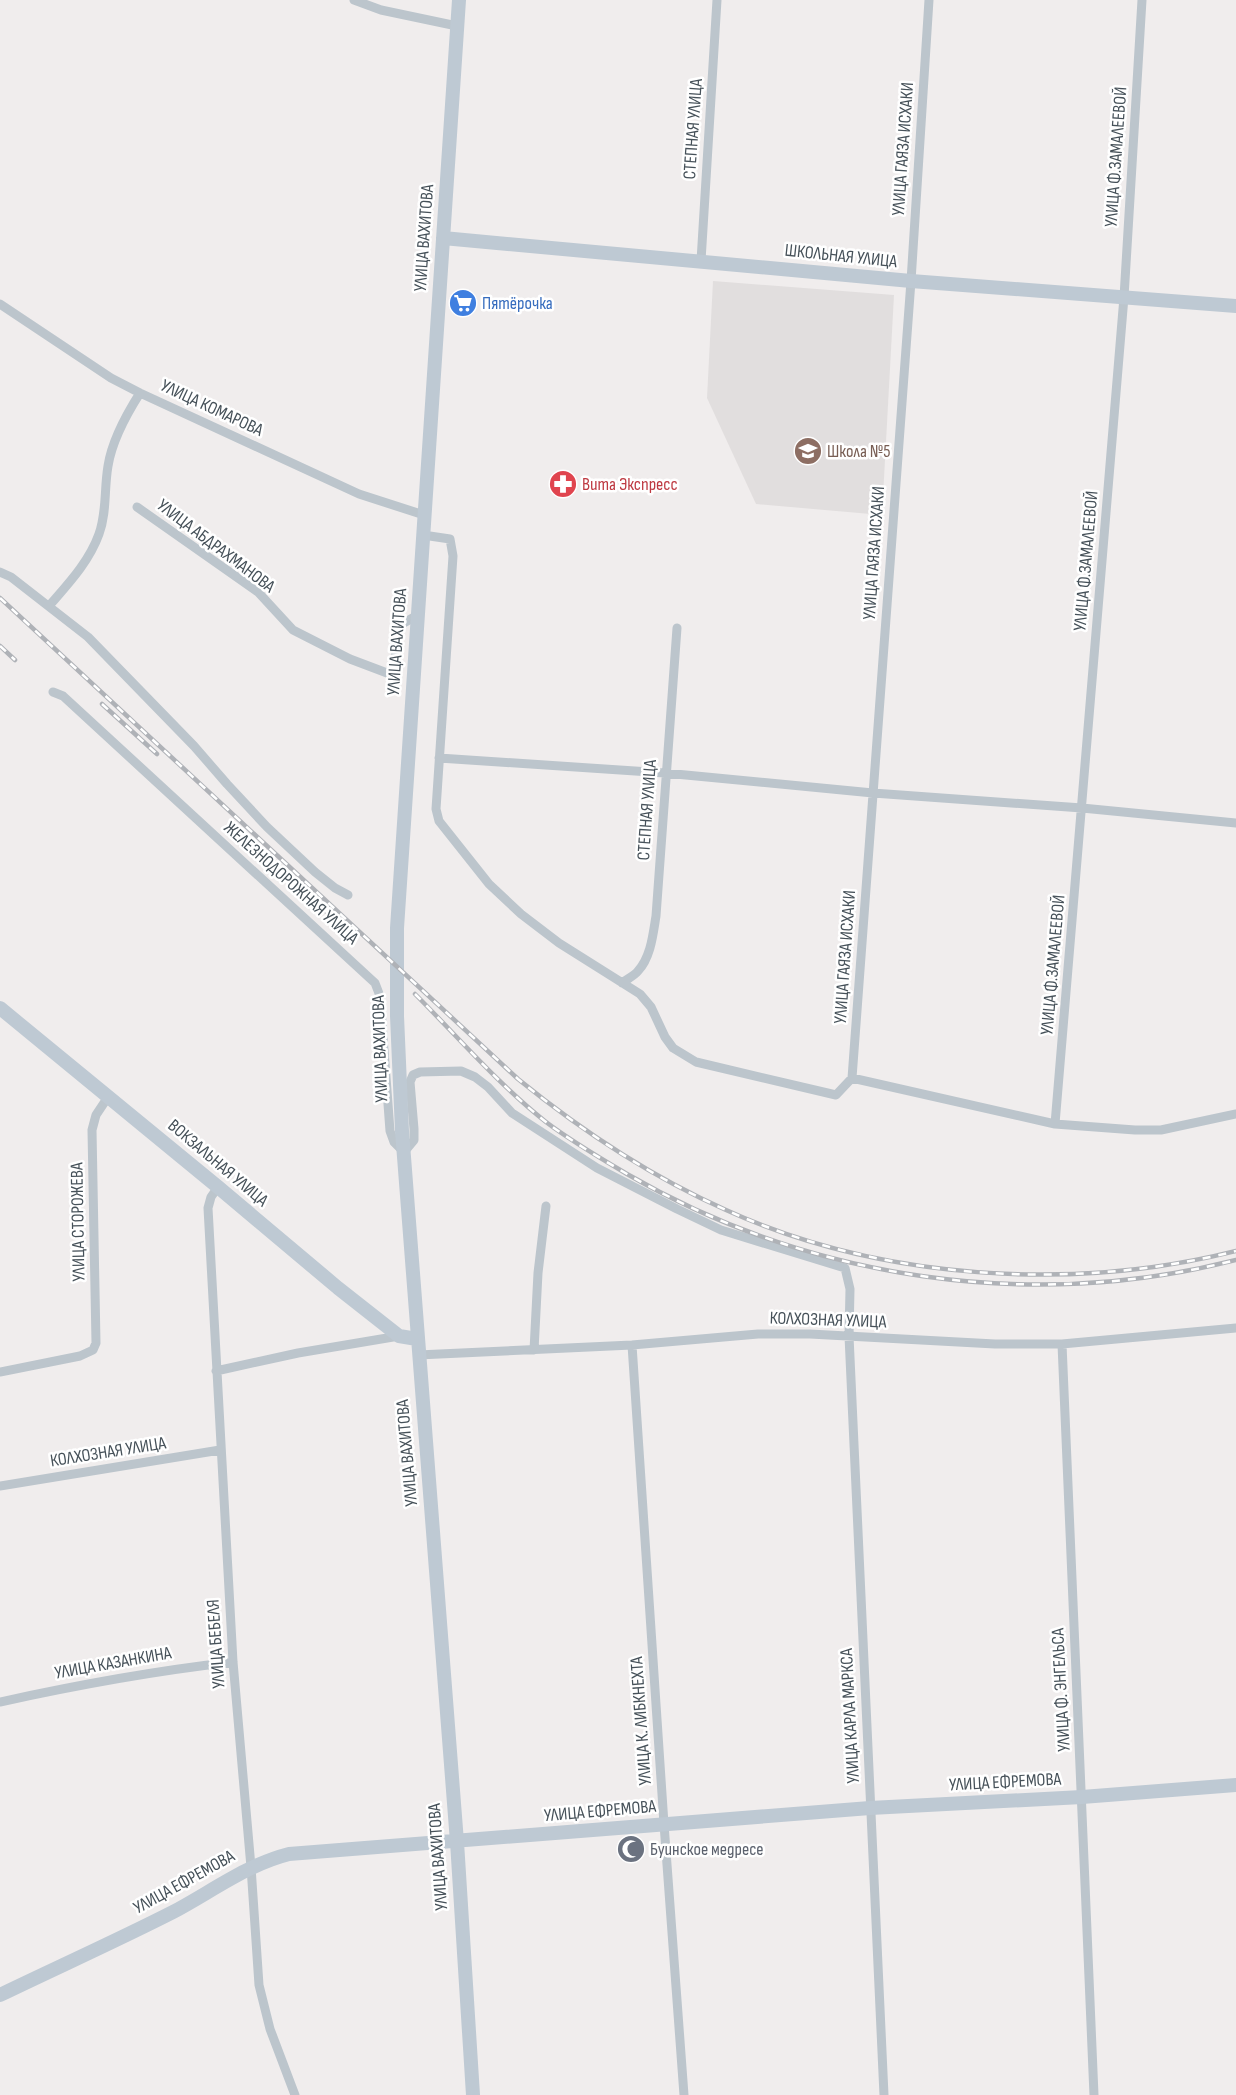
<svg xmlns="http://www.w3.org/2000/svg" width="1236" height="2095" font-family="'Sofia Sans Condensed',sans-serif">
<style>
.education{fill:#e1dede}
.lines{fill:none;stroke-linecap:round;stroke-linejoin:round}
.street{stroke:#bcc5cc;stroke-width:9}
.secondary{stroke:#bec9d3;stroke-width:14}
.rail-casing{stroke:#afb2b7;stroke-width:4.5}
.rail{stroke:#fff;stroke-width:2.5;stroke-dasharray:8;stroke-linecap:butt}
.labels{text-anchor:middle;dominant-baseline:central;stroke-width:5;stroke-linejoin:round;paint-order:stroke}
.street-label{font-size:18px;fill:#465159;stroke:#fff}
.shop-label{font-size:18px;fill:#366cbe;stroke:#fff;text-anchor:start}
.education-label{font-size:18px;fill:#785e54;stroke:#fff;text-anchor:start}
.health-label{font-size:18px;fill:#be3a42;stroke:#fff;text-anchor:start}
.worship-label{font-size:18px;fill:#5b616d;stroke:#fff;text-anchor:start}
</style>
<rect width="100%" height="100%" fill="#f0eded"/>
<path class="education" d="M713,281L894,295L882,515L756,504L707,398Z"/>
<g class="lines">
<path class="street" d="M354,0L381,10L457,26
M701,261L717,0
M0,304L111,378L140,393L359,494L424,515
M137,507L258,592L293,630L350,659L395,676L396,641L400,625L418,615
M423,535L450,539L453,556L436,809L439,821L489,884L521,914L559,943L640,994L651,1007L665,1037L673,1048L696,1062L836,1095L852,1078L1055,1124L1135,1130H1161L1236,1114
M0,572L11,577L88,637L194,746L227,784L267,827L315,872L335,888L348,895
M49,606C68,584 89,562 99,534C107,512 104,489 108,466C112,440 126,415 140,393
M53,692L63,696L375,983L380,996L390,1131L394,1142L404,1152L414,1140V1129L410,1082L413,1075L420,1072L461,1071L475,1077L488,1087L512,1113L597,1168L677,1209L721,1230L845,1268L850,1289L849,1336L884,2095
M439,758L665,773L873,793L1082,808L1236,823
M622,983C627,979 634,976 638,971C651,957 653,934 656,916L677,628
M852,1078L911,281L929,0
M1055,1124L1124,297L1142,0
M218,1187L211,1197L208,1208L233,1662L251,1867L259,1985L270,2029L295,2095
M1062,1344L1094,2095
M632,1345L664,1824L684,2095
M534,1350L538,1273L546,1206
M418,1355L632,1345L758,1334H810L995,1344H1062L1236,1328
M216,1371L298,1353L399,1336
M0,1372L80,1356L93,1350L96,1343L92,1130L96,1115L108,1097
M0,1486L220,1450
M0,1702C77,1685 154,1671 233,1662"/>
<path class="secondary" d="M459,0L397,928V1016L402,1131L457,1842L473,2095
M443,238L911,281L1236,306
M0,1008L218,1187L338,1288L399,1336L417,1339
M0,1995C58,1967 116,1941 173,1912C211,1892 246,1865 289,1854L870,1808L1082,1797L1236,1785"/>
<defs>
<path id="rail" d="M0,598L518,1079C582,1131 650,1176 726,1210C880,1280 1073,1292 1236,1251
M0,646L15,660
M102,704L157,754
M254,844L348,932
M415,994C459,1038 498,1084 546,1122C571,1141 600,1158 627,1174C810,1280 1031,1312 1236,1260"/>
</defs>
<use href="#rail" class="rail-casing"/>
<use href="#rail" class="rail"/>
</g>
<defs>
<symbol id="supermarket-disc" viewBox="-11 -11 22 22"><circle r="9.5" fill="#3f7fe0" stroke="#fff"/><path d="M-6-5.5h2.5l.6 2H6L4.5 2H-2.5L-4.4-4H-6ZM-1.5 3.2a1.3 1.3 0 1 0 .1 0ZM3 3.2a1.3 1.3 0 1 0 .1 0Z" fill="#fff"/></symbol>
<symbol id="school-disc" viewBox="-11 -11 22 22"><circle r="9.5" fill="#8d6e63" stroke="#fff"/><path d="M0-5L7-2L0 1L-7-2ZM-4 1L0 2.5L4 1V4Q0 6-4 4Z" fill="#fff"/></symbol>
<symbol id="pharmacy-disc" viewBox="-11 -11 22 22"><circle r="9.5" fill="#e0444e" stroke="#fff"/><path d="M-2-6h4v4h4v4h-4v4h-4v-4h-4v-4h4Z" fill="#fff"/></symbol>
<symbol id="mosque-disc" viewBox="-11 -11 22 22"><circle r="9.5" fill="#6b7280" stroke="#fff"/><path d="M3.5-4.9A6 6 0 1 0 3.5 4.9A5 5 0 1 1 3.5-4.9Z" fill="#fff"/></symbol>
</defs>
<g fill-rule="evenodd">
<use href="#supermarket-disc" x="447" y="287" width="32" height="32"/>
<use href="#school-disc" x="792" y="435" width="32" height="32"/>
<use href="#pharmacy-disc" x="547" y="468" width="32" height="32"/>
<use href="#mosque-disc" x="615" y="1833" width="32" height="32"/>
</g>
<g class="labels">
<g class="street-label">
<text transform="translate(693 129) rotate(-86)">СТЕПНАЯ УЛИЦА</text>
<text transform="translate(903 149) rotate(-86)">УЛИЦА ГАЯЗА ИСХАКИ</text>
<text transform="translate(1116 157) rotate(-86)">УЛИЦА Ф.ЗАМАЛЕЕВОЙ</text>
<text transform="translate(424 238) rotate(-86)">УЛИЦА ВАХИТОВА</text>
<text transform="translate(841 256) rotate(6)">ШКОЛЬНАЯ УЛИЦА</text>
<text transform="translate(212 408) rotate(25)">УЛИЦА КОМАРОВА</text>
<text transform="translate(216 546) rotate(37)">УЛИЦА АБДРАХМАНОВА</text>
<text transform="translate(874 553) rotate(-86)">УЛИЦА ГАЯЗА ИСХАКИ</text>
<text transform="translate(1086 561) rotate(-85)">УЛИЦА Ф.ЗАМАЛЕЕВОЙ</text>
<text transform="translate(397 642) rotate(-86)">УЛИЦА ВАХИТОВА</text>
<text transform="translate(647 810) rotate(-86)">СТЕПНАЯ УЛИЦА</text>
<text transform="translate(291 883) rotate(42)">ЖЕЛЕЗНОДОРОЖНАЯ УЛИЦА</text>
<text transform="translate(845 957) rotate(-86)">УЛИЦА ГАЯЗА ИСХАКИ</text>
<text transform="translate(1053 965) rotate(-85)">УЛИЦА Ф.ЗАМАЛЕЕВОЙ</text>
<text transform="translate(380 1049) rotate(-92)">УЛИЦА ВАХИТОВА</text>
<text transform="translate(218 1163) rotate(40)">ВОКЗАЛЬНАЯ УЛИЦА</text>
<text transform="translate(78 1222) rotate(-91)">УЛИЦА СТОРОЖЕВА</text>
<text transform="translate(828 1320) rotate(2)">КОЛХОЗНАЯ УЛИЦА</text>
<text transform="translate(108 1452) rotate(-9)">КОЛХОЗНАЯ УЛИЦА</text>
<text transform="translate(407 1453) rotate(-95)">УЛИЦА ВАХИТОВА</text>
<text transform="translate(216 1644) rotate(-94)">УЛИЦА БЕБЕЛЯ</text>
<text transform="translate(113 1663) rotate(-10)">УЛИЦА КАЗАНКИНА</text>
<text transform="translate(1061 1690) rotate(-93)">УЛИЦА Ф. ЭНГЕЛЬСА</text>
<text transform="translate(850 1716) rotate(-93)">УЛИЦА КАРЛА МАРКСА</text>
<text transform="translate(641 1721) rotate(-94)">УЛИЦА К. ЛИБКНЕХТА</text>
<text transform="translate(1005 1782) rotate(-3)">УЛИЦА ЕФРЕМОВА</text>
<text transform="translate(600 1811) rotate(-5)">УЛИЦА ЕФРЕМОВА</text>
<text transform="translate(438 1857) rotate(-94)">УЛИЦА ВАХИТОВА</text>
<text transform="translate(184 1882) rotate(-29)">УЛИЦА ЕФРЕМОВА</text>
</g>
<g class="shop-label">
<text x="482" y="303">Пятёрочка</text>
</g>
<g class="education-label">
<text x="827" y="451">Школа №5</text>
</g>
<g class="health-label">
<text x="582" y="484">Вита Экспресс</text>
</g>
<g class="worship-label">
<text x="650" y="1849">Буинское медресе</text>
</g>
</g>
</svg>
